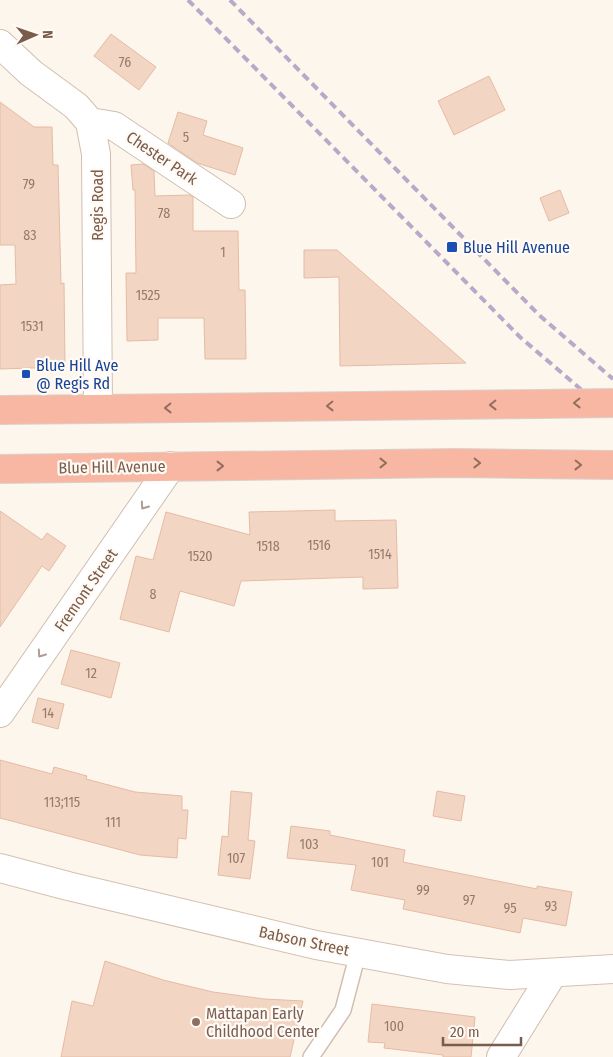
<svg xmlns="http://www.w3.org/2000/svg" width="613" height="1057" font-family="'Fira Sans Condensed',sans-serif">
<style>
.building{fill:#f3d5c3;stroke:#e6bba3}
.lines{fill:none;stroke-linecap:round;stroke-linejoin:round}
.lane-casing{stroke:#d1beb0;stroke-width:18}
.street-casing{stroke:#d1beb0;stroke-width:30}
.secondary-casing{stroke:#d6c0b0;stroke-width:30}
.highway-casing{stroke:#dad1cd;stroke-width:30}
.lane{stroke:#fff;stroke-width:15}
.street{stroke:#fff;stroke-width:28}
.secondary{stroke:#fff;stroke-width:28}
.highway{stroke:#f7b7a3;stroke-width:28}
.rail{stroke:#b9a8c9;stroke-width:4;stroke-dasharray:8 5;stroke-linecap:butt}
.highway-bridge-casing{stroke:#dad1cd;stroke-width:30;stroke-linecap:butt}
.highway-bridge{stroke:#f7b7a3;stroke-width:28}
.oneway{stroke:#936e5e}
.oneway2{stroke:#af9d94}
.transit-dot{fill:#1a4fb4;stroke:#fffaf3;stroke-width:2}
.education-dot{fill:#8d6e63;stroke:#fffaf3;stroke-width:2}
.labels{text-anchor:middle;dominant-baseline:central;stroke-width:4.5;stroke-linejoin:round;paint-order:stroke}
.number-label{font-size:14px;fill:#987a6a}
.street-label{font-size:16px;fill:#7a5c4d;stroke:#fffaf3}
.transit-label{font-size:16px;fill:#164399;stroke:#fffaf3;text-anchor:start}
.education-label{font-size:16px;fill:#785e54;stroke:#fffaf3;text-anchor:start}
</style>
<rect width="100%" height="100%" fill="#fdf6ec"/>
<path class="building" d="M111,34L156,67L139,90L94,56Z
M489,76L505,110L454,135L438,101Z
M0,102L34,127H52L53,165H58L61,284L64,283L65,367L0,369V285L16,284L15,245H0Z
M178,112L207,121L203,135L243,148L235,175L197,163L168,143Z
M143,164L154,171L155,196L190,195L193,197V231H238L239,290H245L246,359H205L204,318H158V340L127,341L126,273H136L135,190H133L131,165Z
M560,190L569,213L549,221L540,198Z
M304,250H337L466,363L340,366L339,277L304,278Z
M335,510V521L396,520L398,588L363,589V577L241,581L234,606L180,591L169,632L120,619L136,556L153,560L166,512L250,535L249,512Z
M0,511L42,540L47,533L66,546L49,571L42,566L0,627Z
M71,650L120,663L111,698L61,684Z
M38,698L64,704L58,729L32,722Z
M0,760L52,774L54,767L87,776L86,779L135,792L182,796V810H188L186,839L178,838L177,858L140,855L0,818Z
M231,791L252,793L248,840L255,841L250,879L218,875L222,836L228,837Z
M437,791L465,796L461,821L433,816Z
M291,826L330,831V835L405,850L403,862L537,889V886L572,892L566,926L523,918L520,933L403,909L405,900L351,890L356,865L287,858Z
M105,961L163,980L213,992L264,999L303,1001L290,1057H61L72,1001L93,1006Z
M372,1004L475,1017L471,1057H443V1055L384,1048L385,1043L368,1042Z"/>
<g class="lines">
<defs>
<path id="lane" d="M311,1057L343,1010L358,953"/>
<path id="street" d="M0,44L31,73L76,106L90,122L96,154L98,409
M90,122L114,126L231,204
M0,713L171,466
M501,1057L553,973"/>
<path id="secondary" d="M0,868L68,886L316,945L447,969L510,975L613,969"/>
<path id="highway" d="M0,410L541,404
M0,469L455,463L613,465"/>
</defs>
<use href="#lane" class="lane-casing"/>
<use href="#street" class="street-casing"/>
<use href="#secondary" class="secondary-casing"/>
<use href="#highway" class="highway-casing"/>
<use href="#lane" class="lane"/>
<use href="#street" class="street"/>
<use href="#secondary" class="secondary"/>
<use href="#highway" class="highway"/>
<path class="rail" d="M188,0L520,337L613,417
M230,0L539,315L613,379"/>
<defs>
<path id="highway-bridge" d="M541,404L613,403"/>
</defs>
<use href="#highway-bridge" class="highway-bridge-casing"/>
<use href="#highway-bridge" class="highway-bridge"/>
</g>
<defs><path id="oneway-chevron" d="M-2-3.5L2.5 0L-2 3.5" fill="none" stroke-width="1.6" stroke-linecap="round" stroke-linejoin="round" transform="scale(1.25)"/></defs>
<g class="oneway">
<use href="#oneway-chevron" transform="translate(577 403) rotate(179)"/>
<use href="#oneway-chevron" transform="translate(493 405) rotate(179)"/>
<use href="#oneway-chevron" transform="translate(330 406) rotate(179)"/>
<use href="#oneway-chevron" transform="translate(168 408) rotate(179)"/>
<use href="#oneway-chevron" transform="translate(383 463)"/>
<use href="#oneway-chevron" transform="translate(477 463) rotate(1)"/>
<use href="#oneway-chevron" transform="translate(578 465) rotate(1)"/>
<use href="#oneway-chevron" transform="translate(220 466)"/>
</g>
<g class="oneway2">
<use href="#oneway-chevron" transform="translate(144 506) rotate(125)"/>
<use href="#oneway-chevron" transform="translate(41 654) rotate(125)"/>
</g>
<g class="transit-dot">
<rect x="446" y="241" width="12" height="12" rx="2.5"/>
<rect x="21" y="369" width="10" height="10" rx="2.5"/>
</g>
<circle class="education-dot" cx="196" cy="1022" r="5"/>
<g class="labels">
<g class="number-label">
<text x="125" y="62">76</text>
<text x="186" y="137">5</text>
<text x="29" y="184">79</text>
<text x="164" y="213">78</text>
<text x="30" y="235">83</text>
<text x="223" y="252">1</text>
<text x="148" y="295">1525</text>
<text x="32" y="326">1531</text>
<text x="319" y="545">1516</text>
<text x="268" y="546">1518</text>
<text x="380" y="554">1514</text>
<text x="200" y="556">1520</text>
<text x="153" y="594">8</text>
<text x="91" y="673">12</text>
<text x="48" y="713">14</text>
<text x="62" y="802">113;115</text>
<text x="113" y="822">111</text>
<text x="309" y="844">103</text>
<text x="236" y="858">107</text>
<text x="380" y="862">101</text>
<text x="423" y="890">99</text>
<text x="469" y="900">97</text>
<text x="551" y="906">93</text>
<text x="510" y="908">95</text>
<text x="394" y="1026">100</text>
</g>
<g class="street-label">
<text transform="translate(162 158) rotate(34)">Chester Park</text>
<text transform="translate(97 205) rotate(-90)">Regis Road</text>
<text transform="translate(112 467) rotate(-1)">Blue Hill Avenue</text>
<text transform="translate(86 590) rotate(-55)">Fremont Street</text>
<text transform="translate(304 941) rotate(12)">Babson Street</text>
</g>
<g class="transit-label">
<text x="463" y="247">Blue Hill Avenue</text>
<text x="36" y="365">Blue Hill Ave<tspan x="36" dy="18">@ Regis Rd</tspan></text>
</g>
<g class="education-label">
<text x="206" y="1013">Mattapan Early<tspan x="206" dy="18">Childhood Center</tspan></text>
</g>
</g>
<g transform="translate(35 35) rotate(88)" stroke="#fffaf3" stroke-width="4" paint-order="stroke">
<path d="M0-4L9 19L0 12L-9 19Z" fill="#7a5c4d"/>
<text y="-8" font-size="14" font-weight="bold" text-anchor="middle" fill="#7a5c4d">N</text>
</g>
<path d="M443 1037v8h78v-8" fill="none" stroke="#7a5c4d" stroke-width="2.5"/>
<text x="450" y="1037" font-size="15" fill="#7a5c4d" stroke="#fffaf3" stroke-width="4" paint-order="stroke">20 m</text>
</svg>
